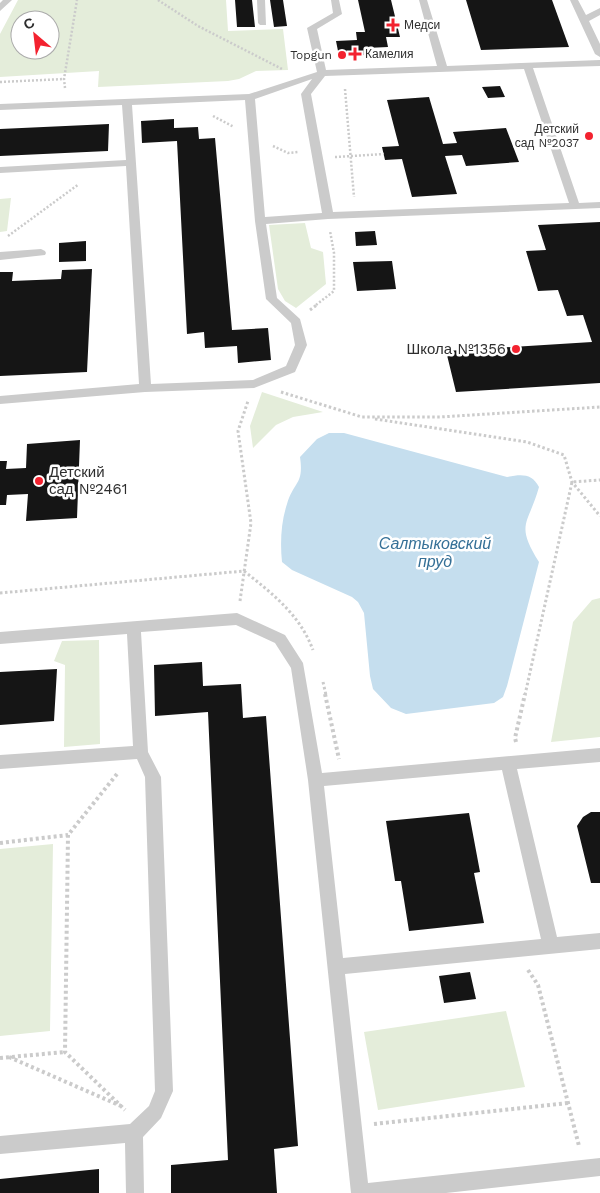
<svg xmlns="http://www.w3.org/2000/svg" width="600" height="1193" font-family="'Work Sans',sans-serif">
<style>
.green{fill:#e4edda;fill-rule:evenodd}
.water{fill:#c5deee}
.building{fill:#151515}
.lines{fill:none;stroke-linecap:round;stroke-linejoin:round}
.path-far2{stroke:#cbcbcb;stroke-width:2.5;stroke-dasharray:2 2;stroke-linecap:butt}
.path-far1{stroke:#cbcbcb;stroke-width:3;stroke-dasharray:2.5 2.5;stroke-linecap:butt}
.path{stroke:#cbcbcb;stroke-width:4;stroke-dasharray:3 3;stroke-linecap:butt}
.lane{fill:#cbcbcb;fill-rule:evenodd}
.poi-dot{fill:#f3222f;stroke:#fff;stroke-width:2}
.labels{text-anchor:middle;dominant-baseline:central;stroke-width:5;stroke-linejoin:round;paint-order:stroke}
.far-poi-label{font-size:12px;fill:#2e2e2e;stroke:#fff;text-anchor:start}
.poi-label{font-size:15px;fill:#2e2e2e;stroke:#fff;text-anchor:end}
.water-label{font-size:16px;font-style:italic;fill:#357097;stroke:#fff}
</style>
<rect width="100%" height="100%" fill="#fff"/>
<path class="green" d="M18,0H226L228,31L283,29L288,70L256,71L239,79L228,81L98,87L99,71L0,77V34ZM20,20H50V50H20Z
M11,198L7,231L0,232V199Z
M305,223L311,248L323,252L326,284L296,308L285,301L278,289L269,225Z
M262,392L323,412L293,417L276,425L253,448L250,426Z
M600,598V737L551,742L573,622L592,600Z
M99,640L100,744L64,747L65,665L54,661L62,641Z
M53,844L50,1031L0,1036V849Z
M506,1011L525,1087L378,1110L364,1032Z"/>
<path class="water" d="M329,433H344L507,477C521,474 532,473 539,487C528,526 515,523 539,562L507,686L503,697L494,703L406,714L391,708L373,689L370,676L364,613L358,602L352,597L292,570L282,562C280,543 281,522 287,504C294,481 304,485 300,457L317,439Z"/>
<path class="building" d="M235,0H252L255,27H237Z
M270,0H283L287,26L274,27Z
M358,0H391L400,37H386L388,47L366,48L368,55L339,56L336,41L357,40L356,32H365Z
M466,0H552L569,47L481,50Z
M500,86L505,97L488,98L482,87Z
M429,97L443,144L457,143L453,132L506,128L519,162L466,166L462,155L445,156L457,194L412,197L402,159L385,160L382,147L399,146L387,100Z
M174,119V128L198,127L199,139L215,138L232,330L268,328L271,360L238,363L237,346L205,348L204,332L187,334L177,141L142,143L141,121Z
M109,124L108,151L0,156V129Z
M600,222V383L456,392L446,351L592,342L583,315L567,316L558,290L538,291L526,251L546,250L538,225Z
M375,231L377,245L356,246L355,232Z
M86,241V261L59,262V243Z
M392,261L396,289L357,291L353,262Z
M92,269L87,372L0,376V272H13L12,281L61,279L62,270Z
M80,440L77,518L26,521L28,494L7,495L6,505H0V461H7L6,469L26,468L27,444Z
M202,662L203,686L241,684L243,718L266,716L298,1146L274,1149L277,1193H171V1165L228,1160L208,712L155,716L154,665Z
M57,669L54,721L0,725V672Z
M591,812H600V883H591L577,826L583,817Z
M469,813L480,872L474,873L484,923L409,931L401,881H395L386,821Z
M470,972L476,999L444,1003L439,976Z
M99,1169V1193H0V1179Z"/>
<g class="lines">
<path class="path-far2" d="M158,0L198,26L282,69
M0,82L64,79
M65,88L64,79L77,0
M345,89L354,197
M213,116L234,127
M273,146L288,153L298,152
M335,157L384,154
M8,236L79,184
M316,305L334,291V253L330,231"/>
<path class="path-far1" d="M310,310L318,304
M281,392L362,417H440L600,407
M375,419L527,442L564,455L572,482L600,516
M0,593L244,571C273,594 300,615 313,650
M240,601L251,523L238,431L248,401
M323,682L326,695
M525,695L572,482L600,480"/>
<path class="path" d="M325,694L339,759
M516,742L515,738L525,694
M117,774L68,835L65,1052L125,1110
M0,843L68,835
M528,970L538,985L579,1146
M9,1057L121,1106
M0,1058L65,1052
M374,1124L568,1103"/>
<path class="lane" d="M3,0H12L0,11V3Z
M257,0H265L266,25H260L258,23Z
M331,0H339L342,14L317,29L326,70L437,66L419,0H427L447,66L600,60V66L533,68L579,203L600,202V208L328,219L266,224L277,298L300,319L307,345L295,372L254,388L145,392L0,404V396L139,384L126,166L0,173V167L126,160L122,105L0,110V104L249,94L317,72L307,28L333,13ZM524,69L569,203L333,212L311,94L325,76ZM312,79L301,94L322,213L265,217L255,99ZM245,100L255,221L266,299L291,323L295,345L286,366L253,380L151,384L132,105Z
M570,0H578L586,15L600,8V15L589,21L600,44V57L595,54Z
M41,249L45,251L46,253L45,255L0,260V252Z
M237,613L285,635L303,663L322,773L600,748V762L517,769L557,937L600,933V949L345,974L368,1183L600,1158V1176L446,1193H351L308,780L291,668L275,643L236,625L141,632L148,752L161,777L173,1091L161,1118L143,1137L144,1193H126L125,1143L0,1154V1136L130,1124L149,1106L155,1091L145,777L137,759L0,769V755L133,746L127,634L0,644V632ZM502,770L541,939L343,958L324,786Z"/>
</g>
<g class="poi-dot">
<path d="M390.5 17.5h5v5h5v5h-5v5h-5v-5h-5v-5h5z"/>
<path d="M352.5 46.5h5v5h5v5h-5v5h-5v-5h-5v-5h5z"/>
<circle cx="342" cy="55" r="5"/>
<circle cx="589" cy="136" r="5"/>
<circle cx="516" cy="349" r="5"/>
<circle cx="39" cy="481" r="5"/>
</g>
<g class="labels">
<g class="far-poi-label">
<text x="404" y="25">Медси</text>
<text x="365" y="54">Камелия</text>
<text x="332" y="55" text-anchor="end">Topgun</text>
<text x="579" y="129" text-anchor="end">Детский<tspan x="579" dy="14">сад №2037</tspan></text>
</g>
<g class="poi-label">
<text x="506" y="349">Школа №1356</text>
<text x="49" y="472" text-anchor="start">Детский<tspan x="49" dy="17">сад №2461</tspan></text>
</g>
<g class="water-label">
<text x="435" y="543">Салтыковский<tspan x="435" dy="18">пруд</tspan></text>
</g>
</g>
<g transform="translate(35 35) rotate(332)"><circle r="24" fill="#ffffff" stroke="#ababab"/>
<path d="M0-4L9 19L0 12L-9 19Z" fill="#f3222f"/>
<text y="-8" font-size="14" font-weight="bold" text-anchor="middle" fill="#2e2e2e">С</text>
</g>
</svg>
